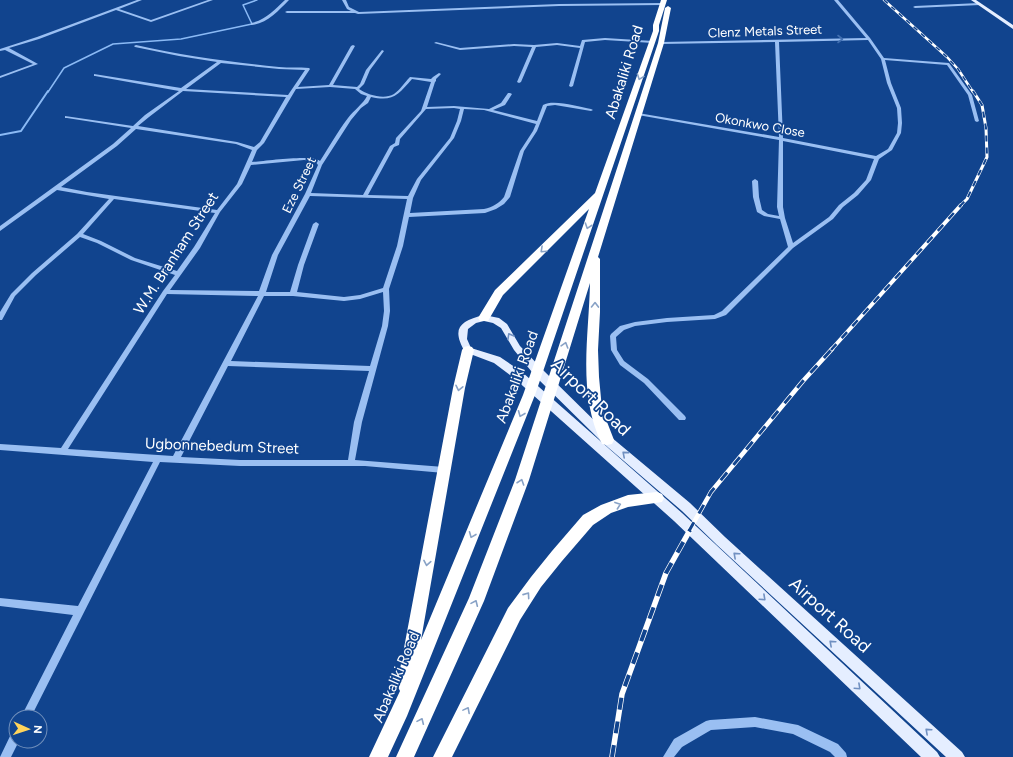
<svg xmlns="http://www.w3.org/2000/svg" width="1013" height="757" font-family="Figtree,sans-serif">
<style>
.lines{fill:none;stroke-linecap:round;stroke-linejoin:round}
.stream-far1{stroke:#8bbaf5;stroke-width:1.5}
.stream{stroke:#8bbaf5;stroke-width:2}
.minor{fill:#9abff2;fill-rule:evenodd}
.major{fill:#e5eeff;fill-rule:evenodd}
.highway{fill:#fff;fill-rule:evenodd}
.rail-far4-casing{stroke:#fff;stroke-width:2.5}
.rail-far3-casing{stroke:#fff;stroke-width:3}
.rail-far2-casing{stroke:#fff;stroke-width:4}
.rail-far1-casing{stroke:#fff;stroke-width:4.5}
.rail-casing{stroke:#fff;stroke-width:5.5}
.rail-far4{stroke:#11448e;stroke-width:1.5;stroke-dasharray:5;stroke-linecap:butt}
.rail-far3{stroke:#11448e;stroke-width:2;stroke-dasharray:6;stroke-linecap:butt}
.rail-far2{stroke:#11448e;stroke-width:2.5;stroke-dasharray:8;stroke-linecap:butt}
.rail-far1{stroke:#11448e;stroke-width:3;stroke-dasharray:10;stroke-linecap:butt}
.rail{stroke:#11448e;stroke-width:4;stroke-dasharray:12;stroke-linecap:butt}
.oneway{stroke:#416fb1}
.oneway2{stroke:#88a2c6}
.oneway3{stroke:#7090c1}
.labels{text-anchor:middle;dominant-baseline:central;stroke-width:3.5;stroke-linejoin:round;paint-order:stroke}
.far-street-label{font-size:13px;fill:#fff;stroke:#11448e}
.street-label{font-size:15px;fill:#fff;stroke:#11448e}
.near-street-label{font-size:18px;fill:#fff;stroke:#11448e}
</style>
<rect width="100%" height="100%" fill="#11448e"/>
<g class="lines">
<path class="stream-far1" d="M48,92L64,68L113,44L181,39L252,24L243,5L257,0"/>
<path class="stream" d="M0,135L21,131L48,91"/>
<path class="minor" d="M137,0H142L119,9L151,20L208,0H213L151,22L116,10L39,39L9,48L38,64L0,78V76L33,64L5,50L0,51V49L37,37Z
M285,0H289C278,11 267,24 251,25V23C266,20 274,10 285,0Z
M342,0H346L349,7L359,12L559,4L663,3L665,4L663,5L559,6L358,14L355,13H287L285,12L287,11H351L347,9Z
M834,0H838L870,38L884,58L949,63L972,95L979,121L977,122L975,121L968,95L947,65L885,60L891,83L901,108L902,123L901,133L892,150L879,159L871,180L858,195L843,207L833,219L793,248L726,315L715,319L667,322L635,326L624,330L616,337L617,350L624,361L648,379L685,416L686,418L685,420H679L644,383L620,365L611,350L610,336L611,334L620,326L635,322L667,318L714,315L722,311L788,247L780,219L764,216L757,212L753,197L752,181L755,179L758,181L759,197L762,210L768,214L779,216L777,207L779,140L638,115L636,114L638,113L779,137L775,42L661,44L659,43L661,42L866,38ZM868,40L881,59L887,83L897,108L898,123L897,133L888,149L876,156L783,138L779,42ZM783,141L874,159L866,180L854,193L839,205L829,217L793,243L785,218L783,207Z
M979,3L980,5L915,8L913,7L915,6Z
M605,38L653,41L655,42L653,43L605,40L585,42L573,86L571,87L569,86L580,48L557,45L536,47L521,82L519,83L517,82L532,47L514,46L460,50L434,43L436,42L460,48L514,44L534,45L557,43L580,46L582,40Z
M136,45C183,56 231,62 279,67C289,68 299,67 309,68L310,69L298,87L329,85L351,46L353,45L355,46L333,85L357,87L360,84L366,70L382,50L384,51L370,70L364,84L359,89C368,95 384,100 394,94C400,90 404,83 410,77L431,79L433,77L439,73L441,74L436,79V81L435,82L427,107L454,106L489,109L501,103L508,93H510L512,94L505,105L493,110L537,121L543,105C554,99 578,107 591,109L593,110L591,111L555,105L547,106L537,131L524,151L510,197L504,204L496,209L485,213L409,217L403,246L389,289L390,311L388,326L362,422L355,460L444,467L447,468L448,470L447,472L444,473L365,466H240L160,462L31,717H21L73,615L0,606V598L78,606L153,462L0,450V444L61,448L163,291L175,275L131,260L97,243L80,237L36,275L15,296L2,320H0V312L11,294L32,273L77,234L109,199L57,190L0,231V226L113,144L131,128L67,118H65V116L133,126L145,115L179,91L95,76H94V74L181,88L217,62L179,56L135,47L134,46ZM221,63L279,69L305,70L288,95L186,89ZM412,79L431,82L421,111L396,138L395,143L390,146L363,195L311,193L322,165L351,120L361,108L368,103L371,97C393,102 398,95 412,79ZM330,87L355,89L361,94L367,96C363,104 354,110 348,118C338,131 329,147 320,161C314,154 264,161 252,162L257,150L264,143L296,89ZM183,91L286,97L260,142L254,147L237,142L138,126L149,117ZM454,108L460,109L457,121L450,138L417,179L408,196L368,195L394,147L399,145L400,139L426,109ZM464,109L484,110L536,124L533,131L520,151L504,197C499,203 493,207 484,209L410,213L413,198L421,180L454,138L461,121ZM136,129L236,144L252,150L237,184L217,210L87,192L61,187L117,146ZM304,160L315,161L318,165L305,194L272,255L259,291L170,290L200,248L220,212L242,184L251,165ZM310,196L407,199L397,246L383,288L360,295L344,297L297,292L304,265L319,224L316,222L313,224L298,265L290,292H266L278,255ZM114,199L215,213L194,247L177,271L135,258L101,241L83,234ZM383,292L384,311L382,326L370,366L231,361L264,296H293L344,301L360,299ZM167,294L258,296L173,456L68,449ZM228,366L369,371L354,422L348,460H240L181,457Z
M755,717L798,725L838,744L846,753L847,757H835L830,752L793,734L755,727L711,730L682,747L674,757H663L674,739L706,721L710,720Z
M16,731V741H19L11,757H0L12,732Z"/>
<path class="major" d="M971,0H976L1013,25V29Z
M484,315L499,318L507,324L520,346L544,371L611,437L690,503L725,537L962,752L965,757H946L717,545L682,511L603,443L536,377L514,350L501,328L493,323L484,321L476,323L468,329L467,339L471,348L500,357L522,372L682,513L937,752L940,757H921L674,521L514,378L494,363L465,352C451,328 460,321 484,315Z"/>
<path class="highway" d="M661,0H667L659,25V31L535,395L407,716L388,757H369L400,691L397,685L453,388L462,350L464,347L468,346L472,347L474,350L465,388L421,640L523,395L589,209L503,295L488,321H480L478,318L495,290L595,193L653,31V25Z
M668,6L671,8L664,43L598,257L600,259V312L598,350L599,377L602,409L614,440L612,444L607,445L602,444C577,394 589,336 590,283L529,480L484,601L414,757H396L469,598L515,480L658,43L665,8Z
M657,492L662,494L664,498L662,502L628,507L611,513L593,525L562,561L541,587L520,620L452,757H433L508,608L531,577L552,551L583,515L601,505L628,495Z"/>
<defs>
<path id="rail-far4" d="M884,0L947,57L958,69L973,92"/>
<path id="rail-far3" d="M960,206L967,199L987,157L986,128L982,105L973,91"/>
<path id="rail-far2" d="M831,350L961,205"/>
<path id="rail-far1" d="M689,531L711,492L803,381L832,349"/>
<path id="rail" d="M612,757L622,694L666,573L690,530"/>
</defs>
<use href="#rail-far4" class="rail-far4-casing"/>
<use href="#rail-far3" class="rail-far3-casing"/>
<use href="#rail-far2" class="rail-far2-casing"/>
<use href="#rail-far1" class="rail-far1-casing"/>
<use href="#rail" class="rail-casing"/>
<use href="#rail-far4" class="rail-far4"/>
<use href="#rail-far3" class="rail-far3"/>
<use href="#rail-far2" class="rail-far2"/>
<use href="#rail-far1" class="rail-far1"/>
<use href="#rail" class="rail"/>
</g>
<defs><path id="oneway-chevron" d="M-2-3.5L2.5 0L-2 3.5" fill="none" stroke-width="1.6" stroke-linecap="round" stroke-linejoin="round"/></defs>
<use class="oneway" href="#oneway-chevron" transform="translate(840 39)"/>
<g class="oneway2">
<use href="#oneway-chevron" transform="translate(640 77) rotate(110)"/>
<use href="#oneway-chevron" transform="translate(588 226) rotate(109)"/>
<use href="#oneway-chevron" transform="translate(543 250) rotate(137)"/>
<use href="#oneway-chevron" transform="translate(595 305) rotate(-89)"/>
<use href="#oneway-chevron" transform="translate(565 345) rotate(-73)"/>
<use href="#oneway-chevron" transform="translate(459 388) rotate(102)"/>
<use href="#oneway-chevron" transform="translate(521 414) rotate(112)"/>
<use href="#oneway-chevron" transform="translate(521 482) rotate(-71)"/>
<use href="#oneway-chevron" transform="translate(618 505) rotate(-20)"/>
<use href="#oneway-chevron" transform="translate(472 535) rotate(112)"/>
<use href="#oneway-chevron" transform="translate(427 563) rotate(100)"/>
<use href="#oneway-chevron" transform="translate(527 595) rotate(-55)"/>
<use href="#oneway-chevron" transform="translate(475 603) rotate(-66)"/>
<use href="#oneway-chevron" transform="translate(467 710) rotate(-62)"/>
<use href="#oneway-chevron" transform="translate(421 721) rotate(-66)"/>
</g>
<g class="oneway3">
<use href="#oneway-chevron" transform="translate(510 336) rotate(-119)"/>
<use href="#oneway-chevron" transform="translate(625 454) rotate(-139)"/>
<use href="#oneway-chevron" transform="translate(736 555) rotate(-138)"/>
<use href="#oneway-chevron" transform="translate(763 598) rotate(43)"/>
<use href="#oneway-chevron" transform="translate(832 643) rotate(-138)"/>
<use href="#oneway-chevron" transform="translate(858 687) rotate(43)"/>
<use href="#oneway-chevron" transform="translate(928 731) rotate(-138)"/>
</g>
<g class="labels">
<g class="far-street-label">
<text transform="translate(765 31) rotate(-2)">Clenz Metals Street</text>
<text transform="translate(760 125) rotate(10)">Okonkwo Close</text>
<text transform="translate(299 185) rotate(-64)">Eze Street</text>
</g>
<g class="street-label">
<text transform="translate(624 72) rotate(-73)">Abakaliki Road</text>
<text transform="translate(176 253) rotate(-57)">W.M. Branham Street</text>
<text transform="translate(517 377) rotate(-70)">Abakaliki Road</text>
<text transform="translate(222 446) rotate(2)">Ugbonnebedum Street</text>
<text transform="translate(396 677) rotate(-67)">Abakaliki Road</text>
</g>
<g class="near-street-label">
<text transform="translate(591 397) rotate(44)">Airport Road</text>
<text transform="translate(830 615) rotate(42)">Airport Road</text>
</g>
</g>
<g transform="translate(28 729) rotate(93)"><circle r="19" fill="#11448e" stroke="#708fbb"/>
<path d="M0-3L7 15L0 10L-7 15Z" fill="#ffd45b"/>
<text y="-6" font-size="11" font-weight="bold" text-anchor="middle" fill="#ffffff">N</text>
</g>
</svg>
